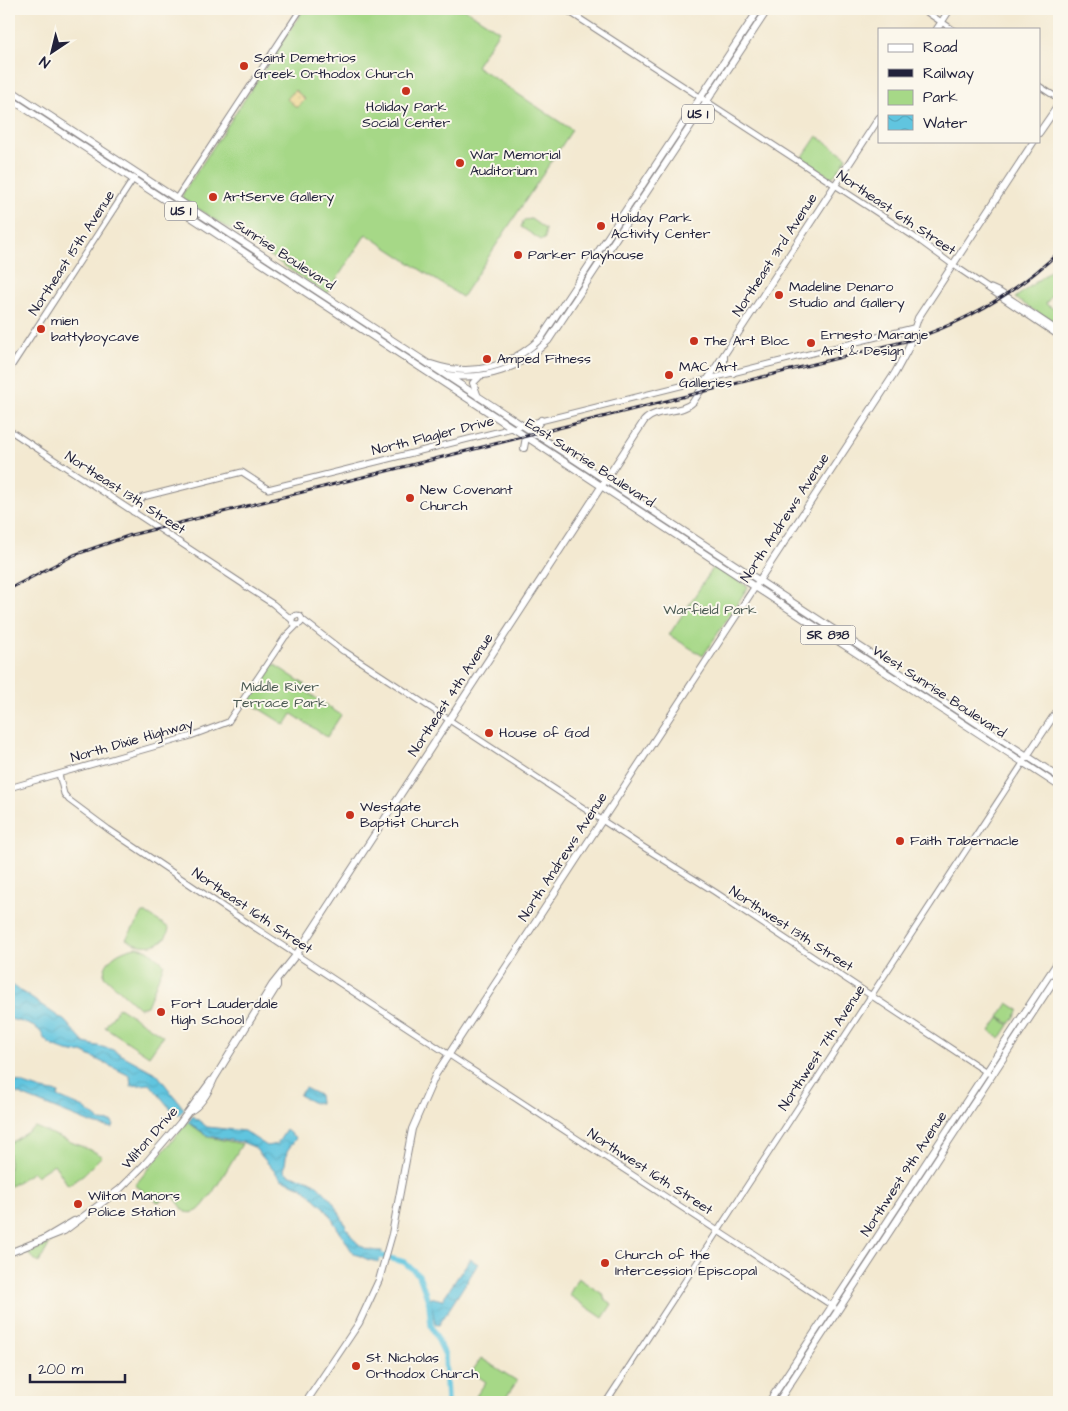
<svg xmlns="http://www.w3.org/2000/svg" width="1068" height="1411" font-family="'Architects Daughter',sans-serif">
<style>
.green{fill:#a6d887;stroke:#647d61}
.sand{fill:url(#sand-dots);stroke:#887e6c}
.water{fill:url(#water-waves);stroke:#42748d}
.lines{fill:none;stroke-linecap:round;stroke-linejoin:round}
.river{stroke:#61c5df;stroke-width:5.5}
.minor-casing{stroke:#8a8686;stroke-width:7}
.major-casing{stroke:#8a8686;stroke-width:8}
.minor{stroke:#fff;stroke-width:5}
.major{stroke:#fff;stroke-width:6}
.rail-casing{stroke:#22223b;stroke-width:3}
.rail{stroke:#fbf7ec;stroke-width:1;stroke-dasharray:4;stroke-linecap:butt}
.poi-dot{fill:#c8321e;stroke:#fbf7ec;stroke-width:2}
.labels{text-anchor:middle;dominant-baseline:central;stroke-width:4;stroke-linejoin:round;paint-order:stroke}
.shield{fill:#fbf7ec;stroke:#636270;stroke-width:1}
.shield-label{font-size:12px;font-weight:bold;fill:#22223b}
.poi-label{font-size:14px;fill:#22223b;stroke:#fbf7ec;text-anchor:start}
.street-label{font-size:14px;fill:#22223b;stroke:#fbf7ec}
.park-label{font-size:14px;fill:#4a5952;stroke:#fbf7ec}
</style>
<defs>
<pattern id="sand-dots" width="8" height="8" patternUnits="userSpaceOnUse" patternTransform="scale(1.25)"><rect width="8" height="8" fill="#eeda9e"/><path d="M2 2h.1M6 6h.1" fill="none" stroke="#ccbb89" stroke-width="1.8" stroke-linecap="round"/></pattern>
<pattern id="water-waves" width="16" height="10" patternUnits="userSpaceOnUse" patternTransform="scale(1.25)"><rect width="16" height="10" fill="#61c5df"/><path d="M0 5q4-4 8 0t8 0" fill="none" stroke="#54a9c0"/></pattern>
</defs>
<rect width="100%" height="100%" fill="#fbf7ec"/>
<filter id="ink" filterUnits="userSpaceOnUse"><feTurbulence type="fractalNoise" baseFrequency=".02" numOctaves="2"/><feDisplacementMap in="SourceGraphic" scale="10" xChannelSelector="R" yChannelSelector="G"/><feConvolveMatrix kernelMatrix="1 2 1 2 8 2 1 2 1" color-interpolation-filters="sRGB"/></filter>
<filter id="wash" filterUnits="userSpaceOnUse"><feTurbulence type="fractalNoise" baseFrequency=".0096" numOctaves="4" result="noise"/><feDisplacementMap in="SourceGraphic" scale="20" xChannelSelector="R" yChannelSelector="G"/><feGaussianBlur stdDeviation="1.12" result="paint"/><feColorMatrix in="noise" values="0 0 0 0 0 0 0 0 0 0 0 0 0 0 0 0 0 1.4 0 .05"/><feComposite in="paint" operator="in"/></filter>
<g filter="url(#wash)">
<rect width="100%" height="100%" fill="#f3e9d1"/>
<path class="green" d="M304,9H465L499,31L476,66L572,130L462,297L366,234L327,294L182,198L183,193Z
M817,136L847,157L834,176L830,177L802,158Z
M531,219L545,229V239L541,240L521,227L524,220Z
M1059,264V284L1046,304L1059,313L1058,326L1015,298Z
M715,565L748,587L703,656L669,635Z
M272,663L304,684L307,692L341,715L327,737L292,714L285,725L247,701Z
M143,913H146L169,928C166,949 140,949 126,939Z
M137,947L148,950L164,964L147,1006L139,1008L104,976C104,958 122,949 137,947Z
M1008,1003L1019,1010L1010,1024L999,1017Z
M119,1007L163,1036L149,1056L105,1027Z
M999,1018L1009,1025L1000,1039L990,1031Z
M188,1122L208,1137L242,1144C234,1157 207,1206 197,1211C194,1213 188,1213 185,1212L173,1195L158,1202L135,1185Z
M35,1127L95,1152L102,1156L84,1174L68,1185L54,1164L36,1176L33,1172L9,1187V1144Z
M50,1243L39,1263L28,1254Z
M578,1278L604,1295V1299L612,1304L603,1318L569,1295Z
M481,1358L517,1381L503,1402H485L476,1396L486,1382L472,1372Z"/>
<path class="sand" d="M295,90L305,99L297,108L287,99Z"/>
<path class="water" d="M9,983L65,1021L84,1043L111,1049L157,1074L184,1109L179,1115L168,1106L150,1084L131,1086L130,1076L82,1052C72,1054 53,1048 45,1040C43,1037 42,1033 39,1030C31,1024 19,1021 9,1019Z
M9,1079L42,1090L59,1093L58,1097L84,1108L100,1121L112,1122L114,1126L112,1128L93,1124L9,1090Z
M305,1088L319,1095L320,1103H314L299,1095Z
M193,1116L207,1127L244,1131L267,1146L277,1144L286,1130L296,1138L287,1151L284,1171C291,1177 301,1177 310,1180C316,1183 322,1190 327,1195C347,1215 346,1253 382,1251L379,1262L369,1260L353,1253L325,1208L302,1187L281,1179L254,1147L242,1142L208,1136L188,1122Z
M470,1259L478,1264L439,1325L435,1324L430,1297L442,1300Z"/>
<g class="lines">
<path class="river" d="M374,1254L404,1262L419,1275L429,1303L431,1325L445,1355L447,1402"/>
</g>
</g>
<g filter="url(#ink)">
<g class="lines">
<defs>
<path id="minor" d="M565,9L916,238L953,265
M922,9L952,29
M1039,86L1059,99
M176,199L301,9
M952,264L1059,336
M991,288L1000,292L1059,331
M898,332L908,334
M9,370L134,178
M9,430L246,586
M133,512L143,497L242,472L268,489L913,328
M245,586L273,604L262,597
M273,604L292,620
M292 620a5 5 0 1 1 10 0a5 5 0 1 1-10 0Z
M303,620L343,651
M341,649L640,845L715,892L988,1073
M59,774L64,794L69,800L108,829L225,908L834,1307
M9,788L188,737L228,722L285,637L297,625
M606,1402L1023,763"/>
<path id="major" d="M937,29L950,9
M9,89L1059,777
M9,98L1059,786
M1039,133L1059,104
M724,356V365L733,373
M431,364C471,378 511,367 541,338L759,9
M447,375C485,381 520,369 548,341L768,9
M478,397L473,383L479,377
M535,435V428L541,420
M524,448L526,437
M1025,759L1059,708
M264,1007L277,986V982
M190,1111C202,1105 209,1091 214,1079L272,985L296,955L644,421C657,407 680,415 693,402L879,118
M42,1240L74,1221
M9,1253L64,1231L119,1190L144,1165L180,1123L211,1081
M306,1402L359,1323L379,1280L392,1234L412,1129L436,1074L895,373L908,349L918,318L1034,141
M769,1402L1059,960
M778,1402L1059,973"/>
</defs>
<use href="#minor" class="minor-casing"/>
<use href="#major" class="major-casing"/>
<use href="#minor" class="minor"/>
<use href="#major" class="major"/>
<defs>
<path id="rail" d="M9,589L74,555L131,535L910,340C965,322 1017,292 1059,252"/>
</defs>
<use href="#rail" class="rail-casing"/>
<use href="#rail" class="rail"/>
</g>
</g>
<g class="poi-dot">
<circle cx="244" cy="66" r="5"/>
<circle cx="406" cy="91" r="5"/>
<circle cx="460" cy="163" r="5"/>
<circle cx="213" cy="197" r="5"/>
<circle cx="601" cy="226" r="5"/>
<circle cx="518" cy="255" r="5"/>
<circle cx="779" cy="295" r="5"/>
<circle cx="41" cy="329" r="5"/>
<circle cx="694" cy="341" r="5"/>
<circle cx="811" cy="343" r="5"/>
<circle cx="487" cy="359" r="5"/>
<circle cx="669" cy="375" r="5"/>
<circle cx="410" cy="498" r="5"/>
<circle cx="489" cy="733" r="5"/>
<circle cx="350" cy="815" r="5"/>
<circle cx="900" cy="841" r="5"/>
<circle cx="161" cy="1012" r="5"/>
<circle cx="78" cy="1204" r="5"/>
<circle cx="605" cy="1263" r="5"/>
<circle cx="356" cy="1366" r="5"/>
</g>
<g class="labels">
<g class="shield">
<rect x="682" y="104.5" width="32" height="19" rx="4"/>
<rect x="165" y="201.5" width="32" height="19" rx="4"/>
<rect x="800.5" y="625.5" width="55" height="19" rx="4"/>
</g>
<g class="shield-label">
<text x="698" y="114">US 1</text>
<text x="181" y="211">US 1</text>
<text x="828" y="635">SR 838</text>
</g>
<g class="poi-label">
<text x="254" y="58">Saint Demetrios<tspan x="254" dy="16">Greek Orthodox Church</tspan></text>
<text x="406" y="107" text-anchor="middle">Holiday Park<tspan x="406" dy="16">Social Center</tspan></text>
<text x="470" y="155">War Memorial<tspan x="470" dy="16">Auditorium</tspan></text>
<text x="223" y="197">ArtServe Gallery</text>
<text x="611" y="218">Holiday Park<tspan x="611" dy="16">Activity Center</tspan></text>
<text x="528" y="255">Parker Playhouse</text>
<text x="789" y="287">Madeline Denaro<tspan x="789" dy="16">Studio and Gallery</tspan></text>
<text x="51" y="321">mien<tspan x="51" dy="16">battyboycave</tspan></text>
<text x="821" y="335">Ernesto Maranje<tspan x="821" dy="16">Art &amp; Design</tspan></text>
<text x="704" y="341">The Art Bloc</text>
<text x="497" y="359">Amped Fitness</text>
<text x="679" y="367">MAC Art<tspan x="679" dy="16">Galleries</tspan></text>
<text x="420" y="490">New Covenant<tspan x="420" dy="16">Church</tspan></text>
<text x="499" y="733">House of God</text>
<text x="360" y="807">Westgate<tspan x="360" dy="16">Baptist Church</tspan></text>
<text x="910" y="841">Faith Tabernacle</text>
<text x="171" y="1004">Fort Lauderdale<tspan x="171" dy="16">High School</tspan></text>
<text x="88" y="1196">Wilton Manors<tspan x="88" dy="16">Police Station</tspan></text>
<text x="615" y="1255">Church of the<tspan x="615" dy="16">Intercession Episcopal</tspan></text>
<text x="366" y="1358">St. Nicholas<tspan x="366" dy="16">Orthodox Church</tspan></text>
</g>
<g class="street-label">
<text transform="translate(896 213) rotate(34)">Northeast 6th Street</text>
<text transform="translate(72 253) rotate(-57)">Northeast 15th Avenue</text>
<text transform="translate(284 255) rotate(33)">Sunrise Boulevard</text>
<text transform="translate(775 255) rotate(-57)">Northeast 3rd Avenue</text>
<text transform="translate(433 436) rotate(-14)">North Flagler Drive</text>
<text transform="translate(590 463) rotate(33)">East Sunrise Boulevard</text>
<text transform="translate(125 493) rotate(33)">Northeast 13th Street</text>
<text transform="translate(785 518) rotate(-57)">North Andrews Avenue</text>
<text transform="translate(939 692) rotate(33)">West Sunrise Boulevard</text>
<text transform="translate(451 695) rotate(-57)">Northeast 4th Avenue</text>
<text transform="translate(132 741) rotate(-16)">North Dixie Highway</text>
<text transform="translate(563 857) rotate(-57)">North Andrews Avenue</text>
<text transform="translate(252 911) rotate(34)">Northeast 16th Street</text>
<text transform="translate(791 929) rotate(33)">Northwest 13th Street</text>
<text transform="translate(822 1048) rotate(-57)">Northwest 7th Avenue</text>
<text transform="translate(150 1138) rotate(-49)">Wilton Drive</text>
<text transform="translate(650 1172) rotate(33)">Northwest 16th Street</text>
<text transform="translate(904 1174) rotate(-57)">Northwest 9th Avenue</text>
</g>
<g class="park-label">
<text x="710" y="610">Warfield Park</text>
<text x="280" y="687">Middle River<tspan x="280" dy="16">Terrace Park</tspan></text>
</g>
</g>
<rect width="1068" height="1411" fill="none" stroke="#fbf7ec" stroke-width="30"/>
<rect x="878" y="28" width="162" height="115" fill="#fbf7ec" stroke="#a4a2a5"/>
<rect x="888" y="44" width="25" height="8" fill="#ffffff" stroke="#a4a2a5"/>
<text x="923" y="52" font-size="15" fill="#22223b">Road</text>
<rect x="888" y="69" width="25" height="8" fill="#22223b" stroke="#a4a2a5"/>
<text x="923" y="78" font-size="15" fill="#22223b">Railway</text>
<rect x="888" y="90" width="25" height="15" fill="#a6d887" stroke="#a4a2a5"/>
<text x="923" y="102" font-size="15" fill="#22223b">Park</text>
<rect x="888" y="115" width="25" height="15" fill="url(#water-waves)" stroke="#a4a2a5"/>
<text x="923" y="128" font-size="15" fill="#22223b">Water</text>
<g transform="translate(52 52) rotate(215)" stroke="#fbf7ec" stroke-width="4" paint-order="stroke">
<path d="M0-4L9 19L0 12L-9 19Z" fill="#22223b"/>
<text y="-8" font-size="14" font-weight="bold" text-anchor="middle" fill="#22223b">N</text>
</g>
<path d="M30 1374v8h95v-8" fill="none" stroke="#22223b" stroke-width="2.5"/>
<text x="38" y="1374" font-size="15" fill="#22223b" stroke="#fbf7ec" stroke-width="4" paint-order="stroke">200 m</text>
</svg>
